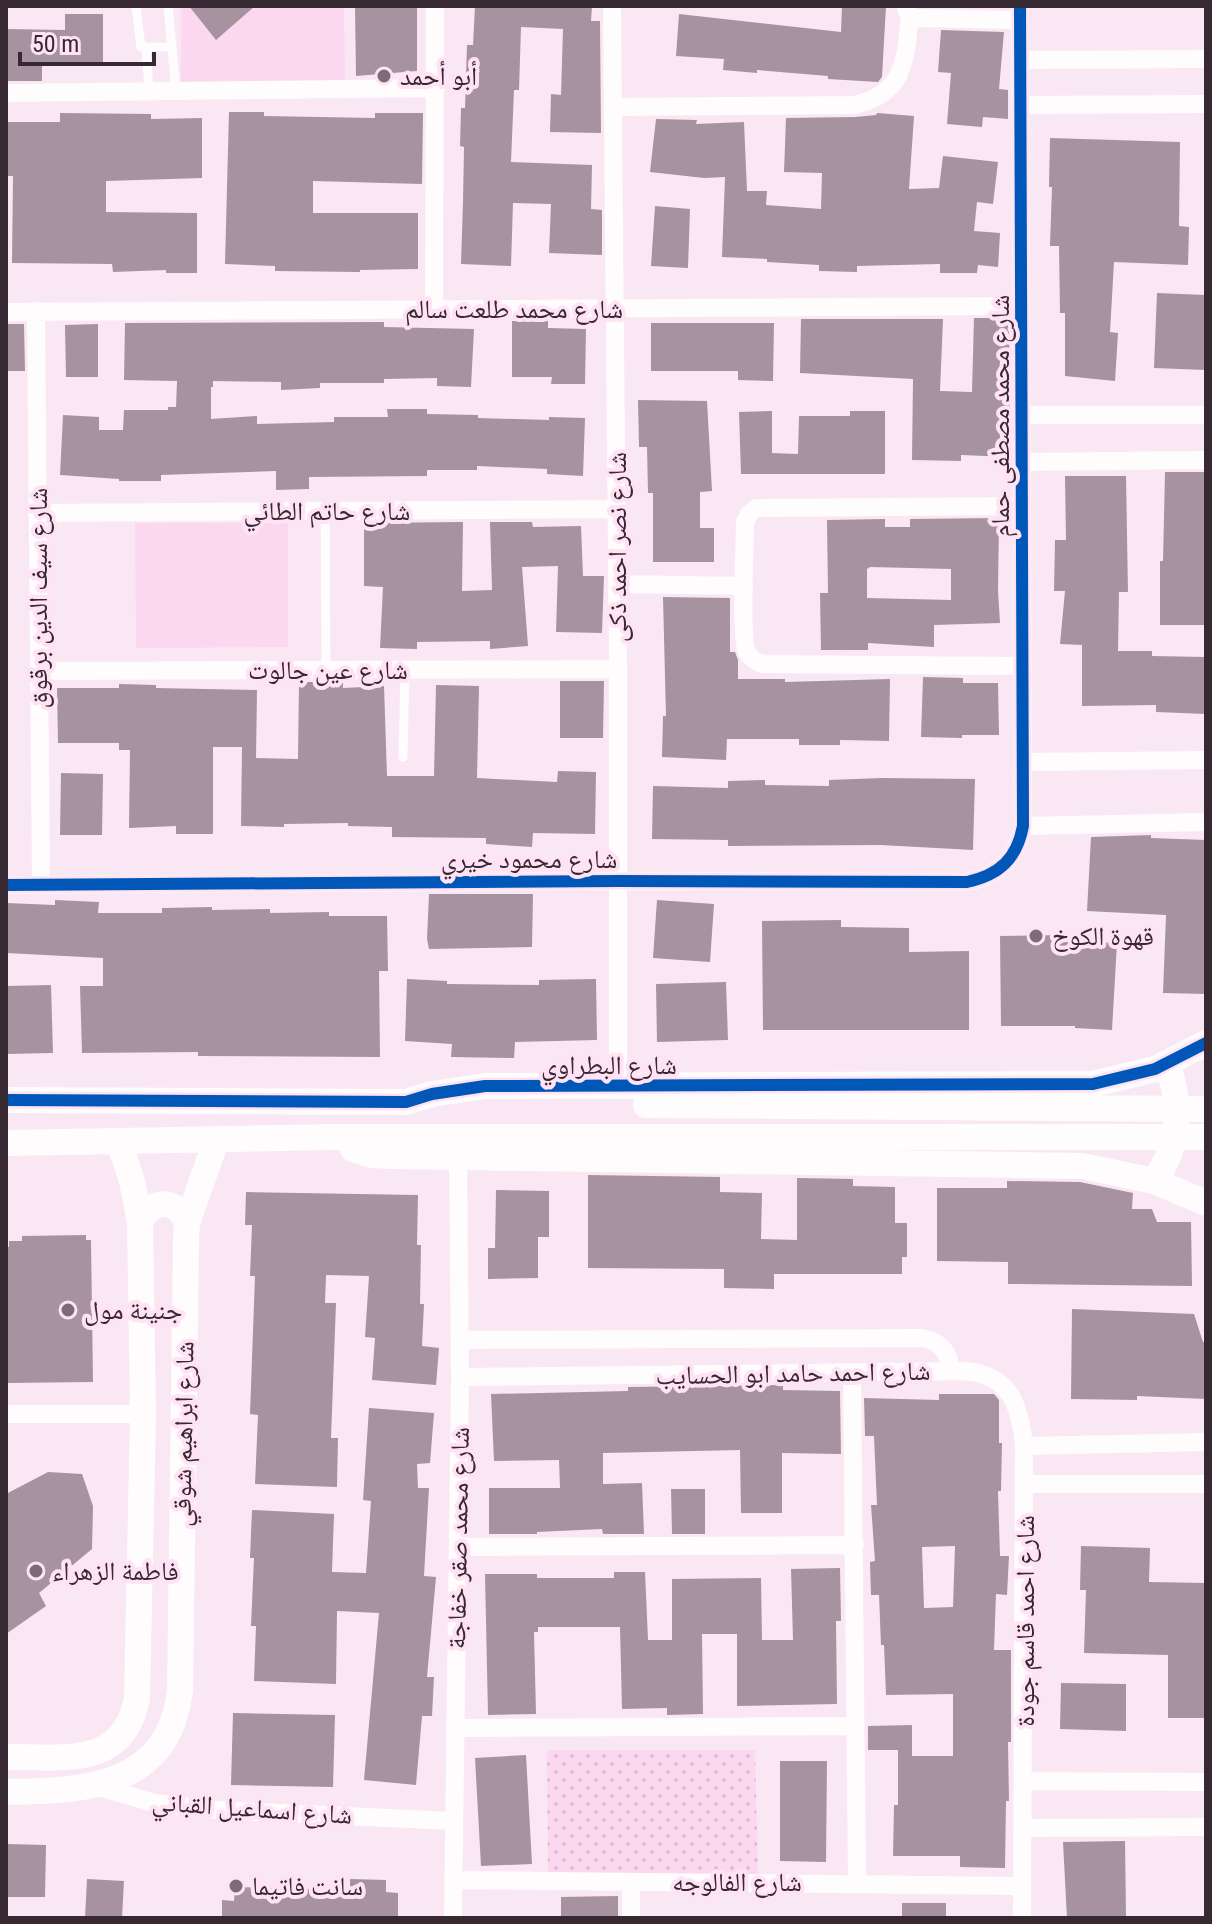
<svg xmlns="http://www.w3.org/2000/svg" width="1212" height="1924" font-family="'Roboto Condensed','Noto Naskh Arabic',sans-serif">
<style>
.grass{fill:#fbd8ef}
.park{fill:url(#park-dots)}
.building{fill:#a792a0;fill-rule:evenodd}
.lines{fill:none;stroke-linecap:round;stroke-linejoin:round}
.lane{stroke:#fefcfd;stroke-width:9}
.street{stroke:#fefcfd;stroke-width:18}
.secondary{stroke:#fefcfd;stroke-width:26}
.cycleway-casing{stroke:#ffe2f4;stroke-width:17}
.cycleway{stroke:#0057b8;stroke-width:12}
.poi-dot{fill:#7b6c76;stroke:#ffe2f4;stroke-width:3}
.labels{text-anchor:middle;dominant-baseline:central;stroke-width:8;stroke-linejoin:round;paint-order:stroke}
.poi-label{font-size:26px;fill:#372932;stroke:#ffe2f4;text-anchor:start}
.street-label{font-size:26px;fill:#372932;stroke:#ffe2f4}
</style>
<defs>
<pattern id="park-dots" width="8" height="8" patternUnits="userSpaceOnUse" patternTransform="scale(2)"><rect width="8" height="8" fill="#fbd8ef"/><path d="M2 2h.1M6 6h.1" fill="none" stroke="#d8b9cd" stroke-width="1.8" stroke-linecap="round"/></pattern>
</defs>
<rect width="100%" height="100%" fill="#f9e8f3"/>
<path class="grass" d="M181,6H344L345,81L181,82Z
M135,523H288V647L136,648Z"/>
<path class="park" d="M547,1750H755L758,1878L548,1876Z"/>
<path class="building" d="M189,6H255L216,40Z
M355,6H417V71L356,76Z
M475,6H592L591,21H600L601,133L550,132L551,94L561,95L563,29L521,27L519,90H514L511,162L592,165L591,209L602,210V255L549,253L551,204L513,203L511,266L461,264L463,202L464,147L460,146L461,108H465L467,45H473Z
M842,6H886L882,77L878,82L828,79V76L757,70V73L723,70L724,59L676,56L679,14L841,32Z
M65,14H103V66L42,64V81H6V29L65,30Z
M941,30L1004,32L999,89L1008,90V119L983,117L982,127L947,124L951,73L938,72Z
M229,112H264V116L375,118V113H423L422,184L313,181V213H418V269L360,270V272L275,271V266L225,264Z
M60,113L151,114V119L202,118V178L106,181V212L197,213V273H166V270L113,272L112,264L12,263L13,176H6V122H60Z
M877,113L914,116L909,189L939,188L943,156L998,162L993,204L977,202L974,231L1000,233L998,267L978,265L977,273H940V264L857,266V272L819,271V265L767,262V259L722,257L725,177L704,178L650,172L656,119L697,120L696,124L744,122L747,191H767L766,205L821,209L822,173L784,172L786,118L855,117L876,115Z
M1050,138L1180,142L1179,226L1189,227L1188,265L1114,262L1110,332L1118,333L1115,381L1065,376V313H1060L1059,246H1050L1052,187H1049Z
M655,206L690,209L688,268L651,266Z
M1157,293L1206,295V370L1154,368Z
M974,318H1009L1010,457L961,455V461L912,460L913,379L800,373L801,319H943L940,391L972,392Z
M512,321H548V328L586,329L585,384H551L552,377H512Z
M384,322V327L474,329L471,387L437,386V378L384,379V383H320V388L281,390V382L213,381V387H211V419L257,416V424L334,422V417H388L387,409H427V414L478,415V418L549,420V417L585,418L583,476L547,474V469L477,466V470H427V476L309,477V489L276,490V471L161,475V481H119V479L60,475L63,415L99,417V430H123L124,410H168V407H176L177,381L124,380L125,323Z
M651,323H774L773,381L738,380V371H651Z
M6,324H24L25,371H6Z
M98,324V377H66L65,325Z
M638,400L707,401L712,491L700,492V528H714V562H653V493H648L647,447H639Z
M772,411V453L798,454L799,416H850V411H885V474H741L739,412Z
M1165,472H1206L1205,625H1160V561H1163Z
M1065,476H1126L1128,592H1119L1118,651H1152V656L1206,657V714L1156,712V705L1082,706V645L1060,644L1065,591H1054L1055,540H1066Z
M999,518L998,591L1000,623L934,625V647L868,643V650H821L820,593H828L827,520L885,519V527H910V519ZM870,567L951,569V600L867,598V569Z
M463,522L462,591L492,590L490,522H532L533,527L581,526L583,576H604L602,633L556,632L558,566L522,567L528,646L490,649V641L417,642V649L380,648L383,587L364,586V523Z
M663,597L730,598V652H735L738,660V679H785V682L890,679L889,741L840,740V745H799V739H727L726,760L662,757L663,716H666Z
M923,677L963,678V683H998L999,735H962V738L921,737Z
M560,681H604L603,738H560Z
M299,682H343V688L384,686L387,776H434L436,685L479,686L477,778L557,782L558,771L596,772L595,834L533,833L532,847L486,844V838L392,837V827L348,826V823L284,824V827L241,826L242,747H213V834H176V826L129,828L130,750H119V743H58L57,688H119V684L156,685V688L257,690L256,758L298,759Z
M61,773L103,774L102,835H60Z
M882,778L975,779L973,850L881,845L728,846V840L652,839L653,786L728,788V781L765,780V785L829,786V780Z
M1151,835V838L1206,840V994L1163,993L1166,915L1087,911L1091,837Z
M429,894H533L532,947L429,949L427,939Z
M55,900L99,902L98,913H162V908L212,907V910L270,909V913L329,912V916H387L388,971H379L380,1057L198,1056V1052L82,1053L80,986H103V958L6,953V903L55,905Z
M657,900L714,904L710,962L653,958Z
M841,920V927L909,928V952L969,951V1030H763L762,921Z
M1064,935V941L1117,943L1112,1030L1075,1028V1026H1001L1000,936Z
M407,979L447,981V984L539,985V980L596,979L597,1040L515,1042L514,1058L451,1057L452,1044L405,1041Z
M726,982L728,1040L657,1042L656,984Z
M51,985L53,1053L6,1054V986Z
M588,1175L720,1177V1192L762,1193L761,1239L797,1240V1178L853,1179V1186L895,1187V1223H907V1257H902V1274H774V1289L724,1288V1269L588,1268Z
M1007,1181L1080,1182L1133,1193L1132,1209H1152L1157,1222H1191L1192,1286L1008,1284V1262L937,1261V1188H1007Z
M496,1190L549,1191V1237H538V1278L488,1279V1248H495Z
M246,1192L418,1195L417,1245H421L420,1304H424L422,1346L439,1348L436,1385L372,1380L375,1338L365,1337L369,1276L326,1275L325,1303H336L331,1438H338L337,1487L255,1484L258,1415L250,1414L255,1276H250L252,1225H245Z
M86,1235V1240H91L93,1382L6,1383V1247H9V1241H22V1236Z
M1072,1309L1194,1314L1203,1342L1206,1343V1399L1137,1396V1400L1071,1399Z
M783,1385V1390L840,1391L841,1454L782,1453V1513H741L740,1450L603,1453V1484L642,1483L644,1534H603L602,1529L537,1532V1534H489V1488H560L559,1460L494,1461L491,1394L628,1391V1387Z
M939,1394H994L999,1400V1443H1002L1001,1491H998L1000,1556H1009L1007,1595L996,1594L994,1650H1011V1742H1008L1009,1801H1006L1005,1868L960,1867V1856H893L894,1805H898V1750H868V1726L912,1725V1756H953V1694L886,1695L884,1645H881L879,1595H871L870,1562L875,1561L871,1505H877L874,1436H865L864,1398L939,1400ZM955,1546L953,1607L924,1608L922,1547Z
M369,1408L434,1413L430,1463L417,1464L418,1488H429L424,1576L436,1577L427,1677H434L432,1716H422L416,1785L364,1780L379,1613L337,1611L336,1684L254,1681L256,1626H251L254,1558H250L252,1510L334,1514L332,1572L366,1573L371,1501L363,1500Z
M48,1472L82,1474L93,1506L92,1549L39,1593L46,1606L6,1634V1494Z
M671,1489H705V1534H672Z
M1081,1546L1150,1548L1149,1582L1206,1583V1718H1168V1655L1084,1653L1086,1590H1080Z
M840,1568L841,1621H836L837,1704L737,1706V1634H702L703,1714L667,1715V1708L622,1709L620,1627H538V1632H534L536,1714L488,1715L485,1574H537V1578H614V1572H645L648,1640H672V1579L761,1578L762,1640H793L791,1569Z
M1061,1683L1126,1684V1731L1060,1729Z
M233,1713L335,1715L333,1787L231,1785Z
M526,1755L532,1864L481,1866L475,1758Z
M780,1761H827L826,1862L780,1861Z
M1125,1841L1126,1918H1067L1063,1842Z
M6,1844L46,1845L45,1897H6Z
M87,1879L124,1881L122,1918H85Z
M350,1879L386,1880V1892L398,1893V1918H222V1900L234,1901L235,1887L350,1890Z
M618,1896V1918H561V1897Z
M902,1903H946V1918H902Z"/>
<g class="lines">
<path class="lane" d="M136,6L141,47H172
M168,6L176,90
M146,49L149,91
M325,511L326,670
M403,757L405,670"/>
<path class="street" d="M612,6L618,669V1087
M906,9L910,16L916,18L1020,20
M1020,60L1206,59
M6,93L436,88
M1021,105L1206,104
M613,107L855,105C905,93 905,61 910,16
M434,309L435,6
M36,311L41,884
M6,312L1021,306
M1022,415H1206
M1022,462L1206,460
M1022,506L756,508L749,514L745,522C745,545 740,636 747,652C750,658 755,661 762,664L1023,666
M37,513L617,509
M617,584L744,586
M38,671L618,669
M1023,762L1206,760
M1023,826L1206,822
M6,885L619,881L967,882C999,875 1017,859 1023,826L1020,6
M460,1340L923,1338C941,1342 949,1352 951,1371
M852,1372L857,1882
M460,1377L964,1371C1010,1374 1020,1405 1024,1446L1022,1918
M6,1414H143
M1024,1446L1206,1442
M1025,1484H1206
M458,1547L855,1545
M455,1728L856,1726
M1024,1781L1206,1782
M96,1786L154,1803L218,1810L453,1821
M1024,1828L1206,1827
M453,1880L1022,1886
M453,1918L460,1377L458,1157
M631,1918V1882"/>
<path class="secondary" d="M6,1100L406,1102L432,1094L485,1086L1093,1084L1155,1069L1206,1043
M646,1105L1206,1109
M6,1143L332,1137H1206
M353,1149L371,1155L392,1156L1082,1166L1154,1181L1206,1203
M1154,1181C1181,1143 1182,1106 1167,1063
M140,1222C152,1198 177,1198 187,1223
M6,1757C63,1756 122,1770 137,1699L143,1414L140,1222L132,1181L119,1142
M6,1792C84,1791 169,1788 180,1690L186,1241L187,1223L216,1141"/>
<defs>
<path id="cycleway" d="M6,885L619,881L967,882C999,875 1017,859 1023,826L1020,6
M6,1100L406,1102L432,1094L485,1086L1093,1084L1155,1069L1206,1043"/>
</defs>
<use href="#cycleway" class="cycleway-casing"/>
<use href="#cycleway" class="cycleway"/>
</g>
<g class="poi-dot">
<circle cx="384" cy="76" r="8"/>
<circle cx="1036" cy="936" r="8"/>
<circle cx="68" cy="1310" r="8"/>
<circle cx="36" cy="1571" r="8"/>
<circle cx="236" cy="1886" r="8"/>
</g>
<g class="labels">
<g class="poi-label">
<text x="400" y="76">أبو أحمد</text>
<text x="1052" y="936">قهوة الكوخ</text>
<text x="84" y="1310">جنينة مول</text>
<text x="52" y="1571">فاطمة الزهراء</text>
<text x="252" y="1886">سانت فاتيما</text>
</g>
<g class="street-label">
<text x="514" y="309">شارع محمد طلعت سالم</text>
<text transform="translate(1000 416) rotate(-90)">شارع محمد مصطفى حمام</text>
<text x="327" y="511">شارع حاتم الطائي</text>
<text transform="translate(617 547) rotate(-90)">شارع نصر احمد ذكى</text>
<text transform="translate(38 598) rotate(-90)">شارع سيف الدين برقوق</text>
<text x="328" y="670">شارع عين جالوت</text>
<text x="529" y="859">شارع محمود خيري</text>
<text x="609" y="1065">شارع البطراوي</text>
<text transform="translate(793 1373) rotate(-1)">شارع احمد حامد ابو الحسايب</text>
<text transform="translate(183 1434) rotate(-89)">شارع ابراهيم شوقي</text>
<text transform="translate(458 1538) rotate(-89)">شارع محمد صقر خفاجة</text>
<text transform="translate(1025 1621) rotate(-90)">شارع احمد قاسم جودة</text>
<text transform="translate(252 1808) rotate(4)">شارع اسماعيل القباني</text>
<text x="737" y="1882">شارع الفالوجه</text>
</g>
</g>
<rect width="1212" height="1924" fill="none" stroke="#372932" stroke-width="16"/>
<path d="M20 52v12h134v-12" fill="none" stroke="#372932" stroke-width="4"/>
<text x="32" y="52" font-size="24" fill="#372932" stroke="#ffe2f4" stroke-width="6" paint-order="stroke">50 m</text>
</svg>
